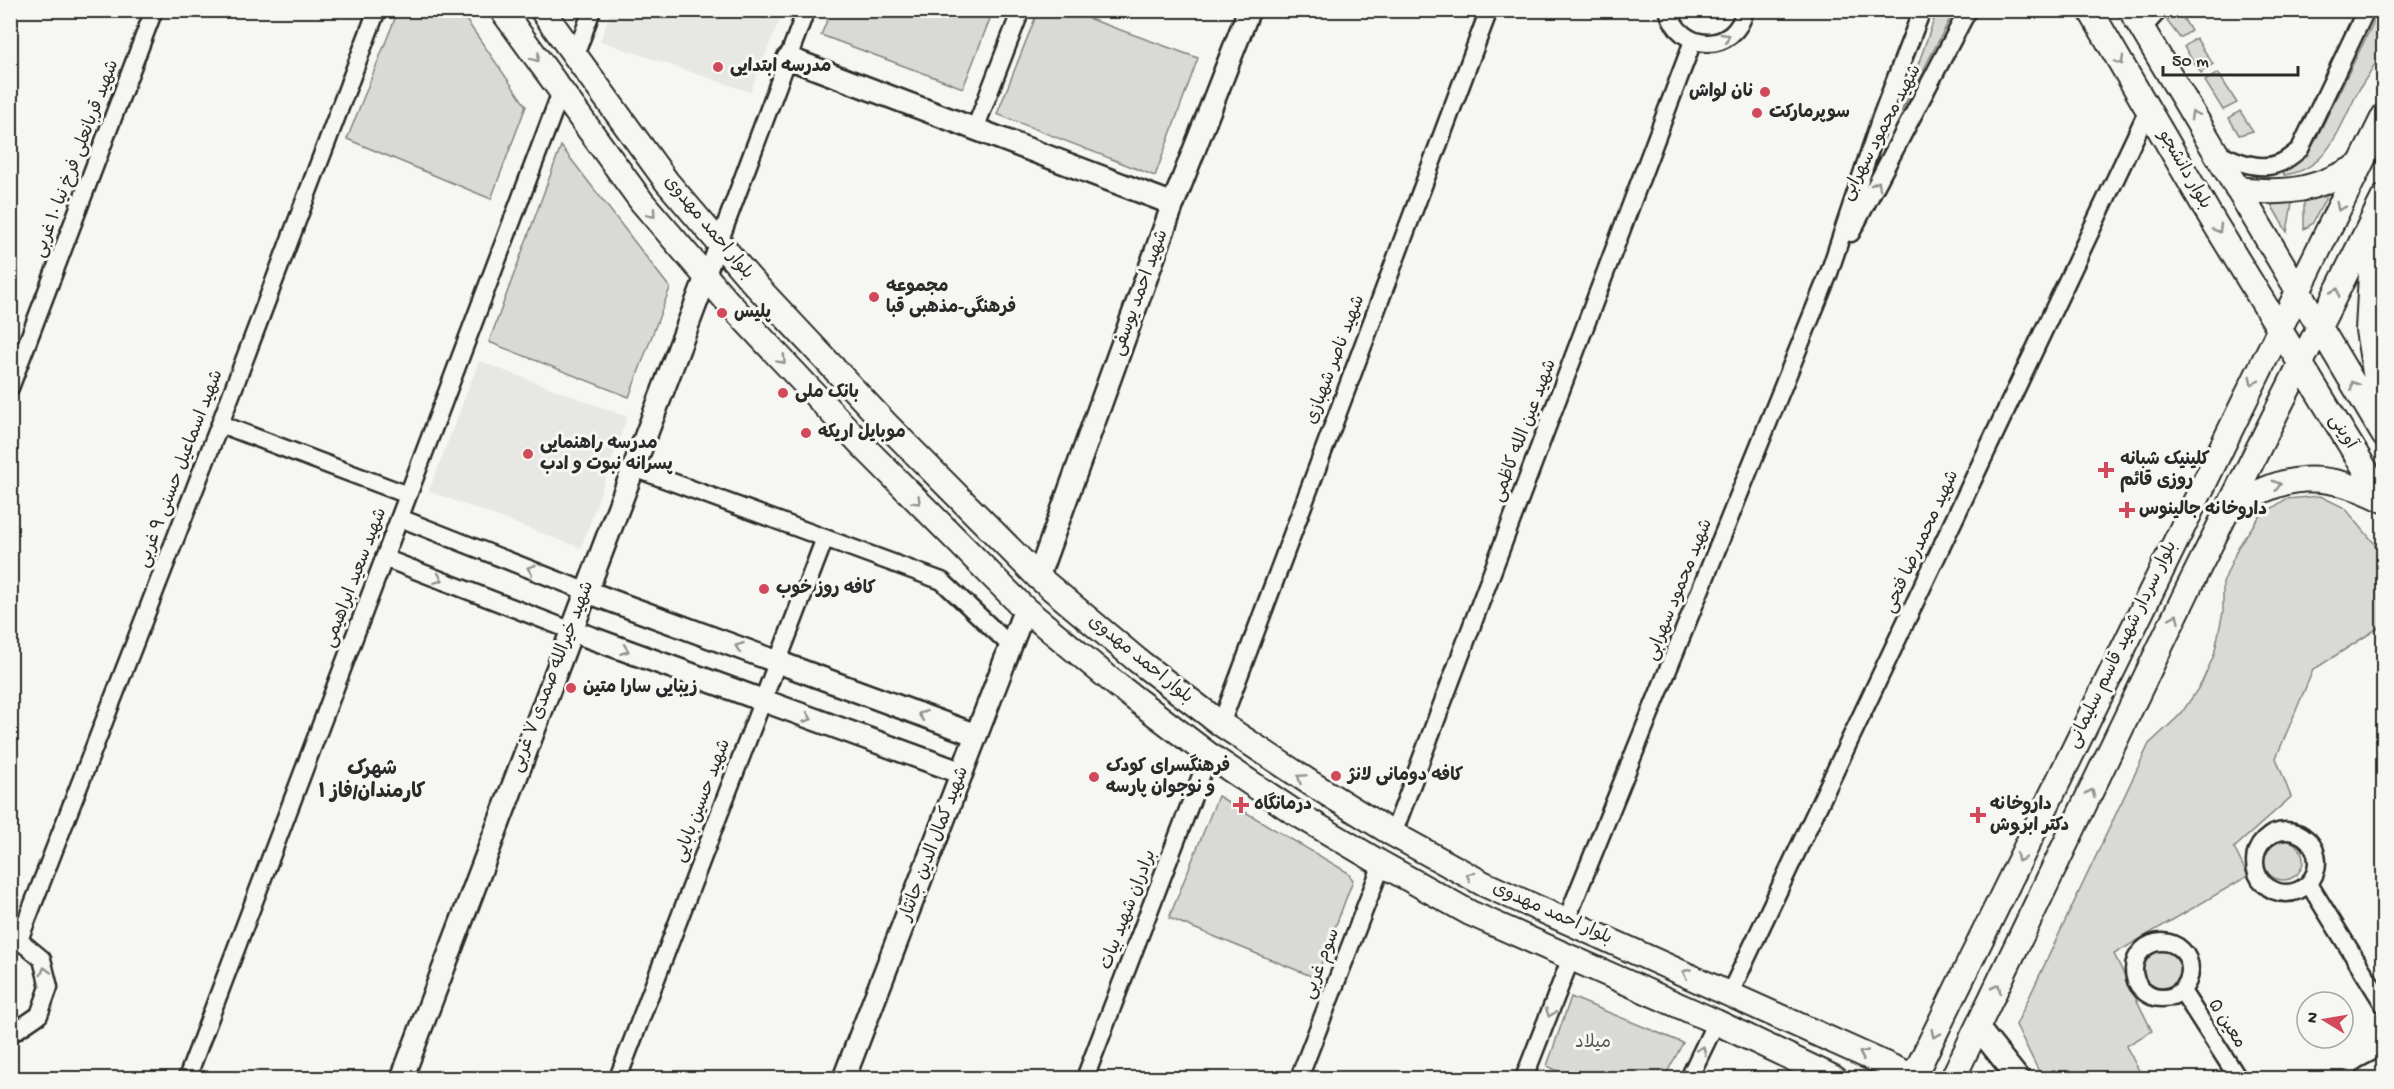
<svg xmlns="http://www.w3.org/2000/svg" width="2394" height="1089" font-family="'Gochi Hand','Playpen Sans Arabic',sans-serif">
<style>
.built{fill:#e7e7e3}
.green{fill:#d9d9d5;stroke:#828280;stroke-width:1.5}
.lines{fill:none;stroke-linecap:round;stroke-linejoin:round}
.minor-casing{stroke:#2b2b2b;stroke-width:21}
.tertiary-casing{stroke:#2b2b2b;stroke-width:26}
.secondary-casing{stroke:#2b2b2b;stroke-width:28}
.minor{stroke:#f6f6f2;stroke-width:16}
.tertiary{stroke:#f6f6f2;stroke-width:21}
.secondary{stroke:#f6f6f2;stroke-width:24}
.oneway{stroke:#90908e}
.poi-dot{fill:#d1495b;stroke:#f6f6f2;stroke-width:2}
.labels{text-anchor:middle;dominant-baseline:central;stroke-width:6;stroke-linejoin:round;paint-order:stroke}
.poi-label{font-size:18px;font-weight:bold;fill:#2b2b2b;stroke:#f6f6f2;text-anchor:start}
.street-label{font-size:18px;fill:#2b2b2b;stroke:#f6f6f2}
.park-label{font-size:18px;fill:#565656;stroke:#f6f6f2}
.neighbourhood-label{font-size:20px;font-weight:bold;fill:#2b2b2b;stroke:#f6f6f2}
</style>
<rect width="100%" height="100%" fill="#f6f6f2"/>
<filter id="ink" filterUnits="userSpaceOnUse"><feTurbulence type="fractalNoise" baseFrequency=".0167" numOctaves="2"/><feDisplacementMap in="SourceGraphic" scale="12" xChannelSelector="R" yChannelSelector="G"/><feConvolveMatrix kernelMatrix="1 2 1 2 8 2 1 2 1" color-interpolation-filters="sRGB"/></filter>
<g filter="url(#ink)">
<path class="built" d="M611,11V10L783,11L750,92L600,41Z
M479,361L627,417L581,548L429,491Z"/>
<path class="green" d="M2177,10L2179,11L2191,31L2180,38L2167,21Z
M398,11H460L526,106L491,199L347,139Z
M831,11V10L993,11L963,88L821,35Z
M1038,11H1068L1198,58L1155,176L997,114Z
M1937,11H1954L1901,113Z
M2379,11H2383C2384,21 2387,38 2383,48C2380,58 2366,78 2360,88C2340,124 2331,169 2284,175L2283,171L2304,157L2313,145Z
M2196,38L2213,64L2201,73L2184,47Z
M2218,73L2237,103L2223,110L2205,81Z
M2240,111L2253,131L2239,135L2229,118Z
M561,146L670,288L629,397L489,342Z
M2331,188L2312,224L2304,229V202Z
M2269,201L2292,203L2287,232Z
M2320,496L2345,508L2374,543L2383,562V625L2313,670L2276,758L2291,797L2234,848L2248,876L2114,954L2152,1031L2126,1046L2143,1078H2042L2016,1025L2149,744L2181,714L2201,684L2214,655L2223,612V583L2238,547L2259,517L2286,499Z
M1218,796L1347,872L1353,880L1316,978L1169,918Z
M2263 860a20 20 0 1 1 40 0a20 20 0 1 1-40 0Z
M2141 968a20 20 0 1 1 40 0a20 20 0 1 1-40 0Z
M1571,997L1683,1043L1664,1078H1574L1547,1066Z"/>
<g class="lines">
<defs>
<path id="minor" d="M1668,10C1680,53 1735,55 1745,10
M2142,29L2159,10
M575,56L592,10
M975,129L1021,10
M2216,151C2234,161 2259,172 2280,163C2287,160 2294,154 2300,149L2366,10
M1851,233L1968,10
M706,277L806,10
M10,388L154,10
M220,424L408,495
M634,468L942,581L1011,646
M400,518L585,591
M384,558L570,630
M1221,724L1489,10
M2255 862a31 31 0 1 1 62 0a31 31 0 1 1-62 0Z
M1393,834L1693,41
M2309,884L2384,1005
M1566,921L1829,273L1881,117L1922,10
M10,939L19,940L42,959L49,987L39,1015L14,1032L10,1031
M19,940L220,424L377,10
M2134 970a28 28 0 1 1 56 0a28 28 0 1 1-56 0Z
M2182,991L2238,1078
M1730,993L2149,108
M187,1078L561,92
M618,1078L825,538
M1085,1078L1209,755
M1299,1078L1382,864
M1524,1078L1571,958
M1689,1078L1716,1022"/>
<path id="tertiary" d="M788,58L1173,204
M1038,577L1173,204L1249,10
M585,591L976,735
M570,630L962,773
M1978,1028L2018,1078
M402,1078L706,277
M844,1078L1025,609
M2367,1078L2384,1069"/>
<path id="secondary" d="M502,10L642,202L727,301L863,446L1025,609L1117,685L1209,755L1294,812L1382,864L1470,913L1716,1022L1834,1078
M542,10L667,182L750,279L886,424L1038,577L1137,660L1221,724L1312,784L1393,834L1484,884L1916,1078
M2090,10L2209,214L2384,500
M2131,10L2384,435
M2237,189C2289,195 2315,190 2360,165
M2379,226L2372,256L2368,330L2380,403L2384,413
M2228,511C2282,472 2325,470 2384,500
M1913,1078L2384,116
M1953,1078L2188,589L2384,197"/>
</defs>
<use href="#minor" class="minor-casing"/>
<use href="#tertiary" class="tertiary-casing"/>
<use href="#secondary" class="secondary-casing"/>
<use href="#minor" class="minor"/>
<use href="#tertiary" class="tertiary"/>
<use href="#secondary" class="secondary"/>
</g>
<defs><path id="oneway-chevron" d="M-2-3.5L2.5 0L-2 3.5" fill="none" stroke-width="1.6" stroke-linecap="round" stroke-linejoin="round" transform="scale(1.5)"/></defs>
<g class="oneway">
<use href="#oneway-chevron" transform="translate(1726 37) rotate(-31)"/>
<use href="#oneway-chevron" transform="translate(536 58) rotate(54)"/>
<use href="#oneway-chevron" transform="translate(2120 61) rotate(59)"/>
<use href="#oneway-chevron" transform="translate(2194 115) rotate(-121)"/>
<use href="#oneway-chevron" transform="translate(1877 185) rotate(-62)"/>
<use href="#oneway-chevron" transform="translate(2340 207) rotate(116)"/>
<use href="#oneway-chevron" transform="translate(652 214) rotate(49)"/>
<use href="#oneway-chevron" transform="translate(2218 229) rotate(59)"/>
<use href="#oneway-chevron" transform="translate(2336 292) rotate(-64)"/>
<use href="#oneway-chevron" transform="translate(782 360) rotate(47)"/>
<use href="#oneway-chevron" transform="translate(2253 381) rotate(117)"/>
<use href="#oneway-chevron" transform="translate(2354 385) rotate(-121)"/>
<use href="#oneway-chevron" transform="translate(2277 485) rotate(-16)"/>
<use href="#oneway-chevron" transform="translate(917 501) rotate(45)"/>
<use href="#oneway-chevron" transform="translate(531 569) rotate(-159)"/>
<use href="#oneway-chevron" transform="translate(439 579) rotate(21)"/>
<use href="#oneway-chevron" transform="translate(2175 618) rotate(-65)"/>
<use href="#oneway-chevron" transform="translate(739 647) rotate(-160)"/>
<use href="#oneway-chevron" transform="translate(625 650) rotate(20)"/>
<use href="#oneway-chevron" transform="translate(922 715) rotate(-160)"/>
<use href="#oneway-chevron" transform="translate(808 718) rotate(20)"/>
<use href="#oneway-chevron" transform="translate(1301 778) rotate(-146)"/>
<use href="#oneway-chevron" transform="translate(2091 793) rotate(-64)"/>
<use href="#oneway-chevron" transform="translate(2020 858) rotate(116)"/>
<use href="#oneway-chevron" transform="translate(1470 876) rotate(-151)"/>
<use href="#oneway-chevron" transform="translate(45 971) rotate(-105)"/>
<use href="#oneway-chevron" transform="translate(1686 973) rotate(-156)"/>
<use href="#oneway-chevron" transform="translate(1997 988) rotate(-64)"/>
<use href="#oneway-chevron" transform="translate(1550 1013) rotate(111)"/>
<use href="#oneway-chevron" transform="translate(1935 1034) rotate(116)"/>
<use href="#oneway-chevron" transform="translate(1702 1050) rotate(-65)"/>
<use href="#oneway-chevron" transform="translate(1863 1054) rotate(-155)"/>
</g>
</g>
<g class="poi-dot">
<circle cx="718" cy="67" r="6"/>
<circle cx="1765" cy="92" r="6"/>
<circle cx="1757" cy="113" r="6"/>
<circle cx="874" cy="297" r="6"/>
<circle cx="722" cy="313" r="6"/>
<circle cx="783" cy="393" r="6"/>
<circle cx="806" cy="433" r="6"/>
<circle cx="528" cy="454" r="6"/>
<path d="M2103 461h6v6h6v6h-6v6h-6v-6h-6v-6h6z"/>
<path d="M2124 501h6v6h6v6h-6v6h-6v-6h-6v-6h6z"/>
<circle cx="764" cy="589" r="6"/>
<circle cx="571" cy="688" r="6"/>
<circle cx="1336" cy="776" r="6"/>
<circle cx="1094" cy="777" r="6"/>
<path d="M1238 796h6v6h6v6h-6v6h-6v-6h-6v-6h6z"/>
<path d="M1975 806h6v6h6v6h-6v6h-6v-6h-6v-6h6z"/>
</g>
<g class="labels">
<g class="poi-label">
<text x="730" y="67">مدرسه ابتدایی</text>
<text x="1753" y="92" text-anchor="end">نان لواش</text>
<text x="1769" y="113">سوپرمارکت</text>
<text x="886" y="287">مجموعه<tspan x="886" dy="21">فرهنگی-مذهبی قبا</tspan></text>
<text x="734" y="313">پلیس</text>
<text x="795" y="393">بانک ملی</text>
<text x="818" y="433">موبایل اریکه</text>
<text x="540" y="444">مدرسه راهنمایی<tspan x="540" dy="21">پسرانه نبوت و ادب</tspan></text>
<text x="2120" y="460">کلینیک شبانه<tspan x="2120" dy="21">روزى قائم</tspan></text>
<text x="2139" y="510">داروخانه جالینوس</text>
<text x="776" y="589">کافه روز خوب</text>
<text x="583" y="688">زیبایی سارا متین</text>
<text x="1106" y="767">فرهنگسرای کودک<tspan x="1106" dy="21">و نوجوان پارسه</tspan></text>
<text x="1348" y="776">کافه دومانی لانژ</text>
<text x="1254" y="805">درمانگاه</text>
<text x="1990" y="805">داروخانه<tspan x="1990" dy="21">دکتر ابروش</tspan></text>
</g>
<g class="street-label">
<text transform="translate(1882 133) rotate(-62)">شهید محمود سهرابی</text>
<text transform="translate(77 159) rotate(-69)">شهید قربانعلی فرخ نیا ۱۰ غربی</text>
<text transform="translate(2184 170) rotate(60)">بلوار دانشجو</text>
<text transform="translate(708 228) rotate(50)">بلوار احمد مهدوی</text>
<text transform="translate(1141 293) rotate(-70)">شهید احمد یوسفی</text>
<text transform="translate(1336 360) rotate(-69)">شهید ناصر شهبازی</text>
<text transform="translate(1525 431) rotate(-69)">شهید عین الله کاظمی</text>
<text transform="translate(2342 432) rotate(58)">آوینی</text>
<text transform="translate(181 469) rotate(-69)">شهید اسماعیل حسنی ۹ غربی</text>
<text transform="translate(1922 542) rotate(-65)">شهید محمدرضا فتحی</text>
<text transform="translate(356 578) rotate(-69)">شهید سعید ابراهیمی</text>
<text transform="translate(1680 590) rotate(-68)">شهید محمود سهرابی</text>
<text transform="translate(2123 645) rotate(-64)">بلوار سردار شهید قاسم سلیمانی</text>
<text transform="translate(1140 660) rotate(39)">بلوار احمد مهدوی</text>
<text transform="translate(553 677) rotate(-69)">شهید خیرالله صمدی ۷ غربی</text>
<text transform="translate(703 801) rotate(-69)">شهید حسین بابایی</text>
<text transform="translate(935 844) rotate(-69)">شهید کمال الدین جانثار</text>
<text transform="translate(1129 910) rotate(-69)">برادران شهید بیات</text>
<text transform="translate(1552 914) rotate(24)">بلوار احمد مهدوی</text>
<text transform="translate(1322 964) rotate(-69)">سوم غربی</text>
<text transform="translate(2226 1024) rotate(57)">معین ۵</text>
</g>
<g class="park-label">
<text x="1593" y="1043">میلاد</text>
</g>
<g class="neighbourhood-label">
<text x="372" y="770">شهرک<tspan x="372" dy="23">کارمندان/فاز ۱</tspan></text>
</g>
</g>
<rect width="2394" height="1089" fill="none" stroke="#f6f6f2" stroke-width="36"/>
<rect x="18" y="18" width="2358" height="1053" fill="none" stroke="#2b2b2b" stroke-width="2" filter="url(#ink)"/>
<g transform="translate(2325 1020) rotate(281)"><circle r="28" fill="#f6f6f2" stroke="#a5a5a2" stroke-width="1.5"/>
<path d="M0-4.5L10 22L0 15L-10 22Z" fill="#d1495b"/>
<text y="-9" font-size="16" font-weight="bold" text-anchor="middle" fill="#2b2b2b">N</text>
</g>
<path d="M2163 66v9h135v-9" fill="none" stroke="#2b2b2b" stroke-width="3"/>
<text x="2172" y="66" font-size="18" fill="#2b2b2b" stroke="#f6f6f2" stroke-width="4.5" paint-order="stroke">50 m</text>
</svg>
